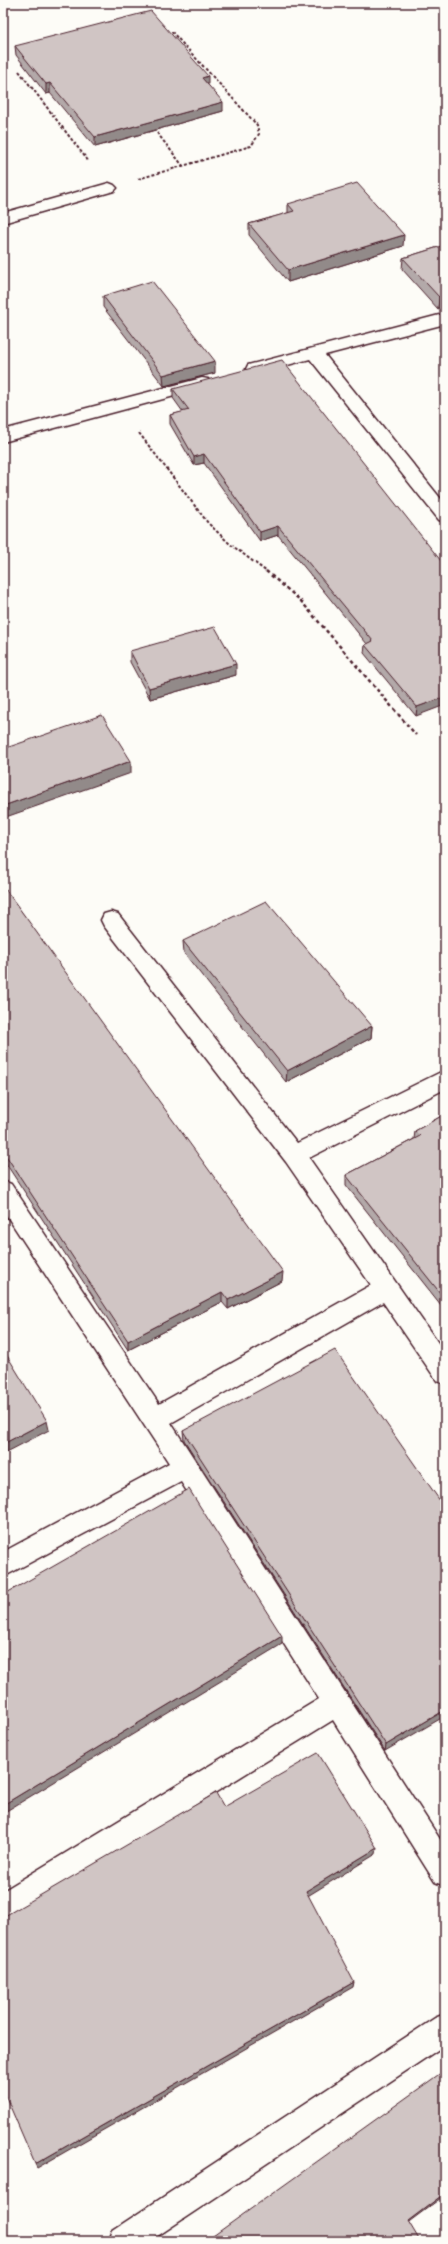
<svg xmlns="http://www.w3.org/2000/svg" width="448" height="2244" font-family="'Comic Neue',sans-serif">
<style>
.lines{fill:none;stroke-linecap:round;stroke-linejoin:round}
.street-casing{stroke:#4a1f2b;stroke-width:3}
.path-far1{stroke:#4a1f2b;stroke-width:2;stroke-dasharray:3 2;stroke-linecap:butt}
.path{stroke:#4a1f2b;stroke-width:2.5;stroke-dasharray:3.5 3;stroke-linecap:butt}
.street{fill:#fdfcf7;fill-rule:evenodd}
.wall{fill:#b3a9a9;stroke:#4a1f2b}
.shaded-wall{fill:#928a89;stroke:#4a1f2b}
.building{fill:#d0c5c4;stroke:#4a1f2b}
</style>
<rect width="100%" height="100%" fill="#fdfcf7"/>
<filter id="ink" filterUnits="userSpaceOnUse"><feTurbulence type="fractalNoise" baseFrequency=".025" numOctaves="2"/><feDisplacementMap in="SourceGraphic" scale="8" xChannelSelector="R" yChannelSelector="G"/><feConvolveMatrix kernelMatrix="1 2 1 2 8 2 1 2 1" color-interpolation-filters="sRGB"/></filter>
<g filter="url(#ink)">
<g class="lines">
<defs>
<path id="street" d="M109,183L114,185L117,188L114,191L3,223V213Z
M443,314H445V324L325,355L445,504V522L439,520L310,359L254,374L248,373L246,369L248,365Z
M202,378L208,379L210,383L208,387L3,442V430Z
M111,912L118,914L297,1143L445,1070V1089L309,1158L445,1353V1384L437,1381L383,1302L171,1423L445,1847V1886L435,1882L333,1720L13,1917L3,1921V1891L319,1699L181,1482L3,1577V1552L169,1463L3,1210V1181L11,1184L159,1404L371,1285L286,1162L104,926L101,920L104,914Z
M445,2014V2045L150,2241H109L113,2230L435,2018Z"/>
</defs>
<use href="#street" class="street-casing"/>
<path class="path-far1" d="M19,71L89,162
M154,129L183,166
M138,179L251,146L259,134L257,125L171,31
M139,433L208,523L230,544L267,572"/>
<path class="path" d="M266,571L300,600L416,735"/>
<use href="#street" class="street"/>
</g>
<path class="wall" d="M15,46L208,85L223,111L95,147L50,93L46,94L16,55Z
M288,204L403,246L288,282L249,235V224L288,213Z
M445,245L438,309L402,269L403,258Z
M103,296L215,373L164,386L103,307Z
M173,389L445,566L416,716L364,653L365,645L367,644L278,535L260,541L204,463L194,465L170,424V415L183,412L173,398Z
M130,651L236,675L150,699L130,662Z
M3,886L282,1281L228,1309L222,1302L128,1350L3,1159Z
M183,941L372,1026L371,1038L286,1082L184,953Z
M445,1114V1310L346,1185V1175L414,1139L415,1131Z
M183,1431L445,1508L385,1751L184,1440Z"/>
<path class="shaded-wall" d="M208,76V86L202,78Z
M50,83V93L46,94V84Z
M223,102V111L95,147V137Z
M404,235L403,246L288,282V270Z
M445,295V306L438,309L439,297Z
M215,361V373L164,386L163,375Z
M204,454V463L194,465V457Z
M278,526V535L260,541V532Z
M236,664V675L150,699L149,688Z
M445,697V705L416,716L417,707Z
M131,761V773L3,818V806Z
M372,1026L371,1038L286,1082L287,1071Z
M283,1272L282,1281L228,1309V1300Z
M222,1292V1302L128,1350V1341Z
M47,1421L49,1430L3,1454V1444Z
M282,1636V1644L3,1813V1805Z
M445,1710V1716L385,1751L386,1745Z
M377,1848L376,1854L306,1897V1891Z
M354,1982L353,1987L37,2168L35,2164Z
M445,2193V2195L406,2224L408,2221Z"/>
<path class="building" d="M151,11L208,76L202,78L223,102L95,137L50,83L46,84L15,46Z
M357,183L404,235L288,270L249,224L294,211L288,204Z
M445,245V295L439,297L403,258Z
M152,281L215,361L163,375L103,296Z
M282,360L445,566V697L417,707L365,645L373,641L278,526L260,532L204,454L194,457L170,415L189,410L173,389Z
M215,627L236,664L149,688L130,651Z
M102,715L131,761L3,806V749Z
M3,886L283,1272L228,1300L222,1292L128,1341L3,1151Z
M266,901L372,1026L287,1071L183,941Z
M445,1114V1299L346,1175L420,1136L415,1131Z
M3,1349L47,1421L3,1444Z
M335,1350L445,1508V1710L386,1745L183,1431Z
M189,1489L282,1636L3,1805V1595Z
M318,1753L377,1848L306,1891L354,1982L35,2164L3,2090V1917L216,1793L224,1807Z
M445,2070V2193L408,2221L420,2241H206Z"/>
</g>
<rect width="448" height="2244" fill="none" stroke="#fdfcf7" stroke-width="16"/>
<rect x="8" y="8" width="432" height="2228" fill="none" stroke="#4a1f2b" stroke-width="1.5" filter="url(#ink)"/>
</svg>
